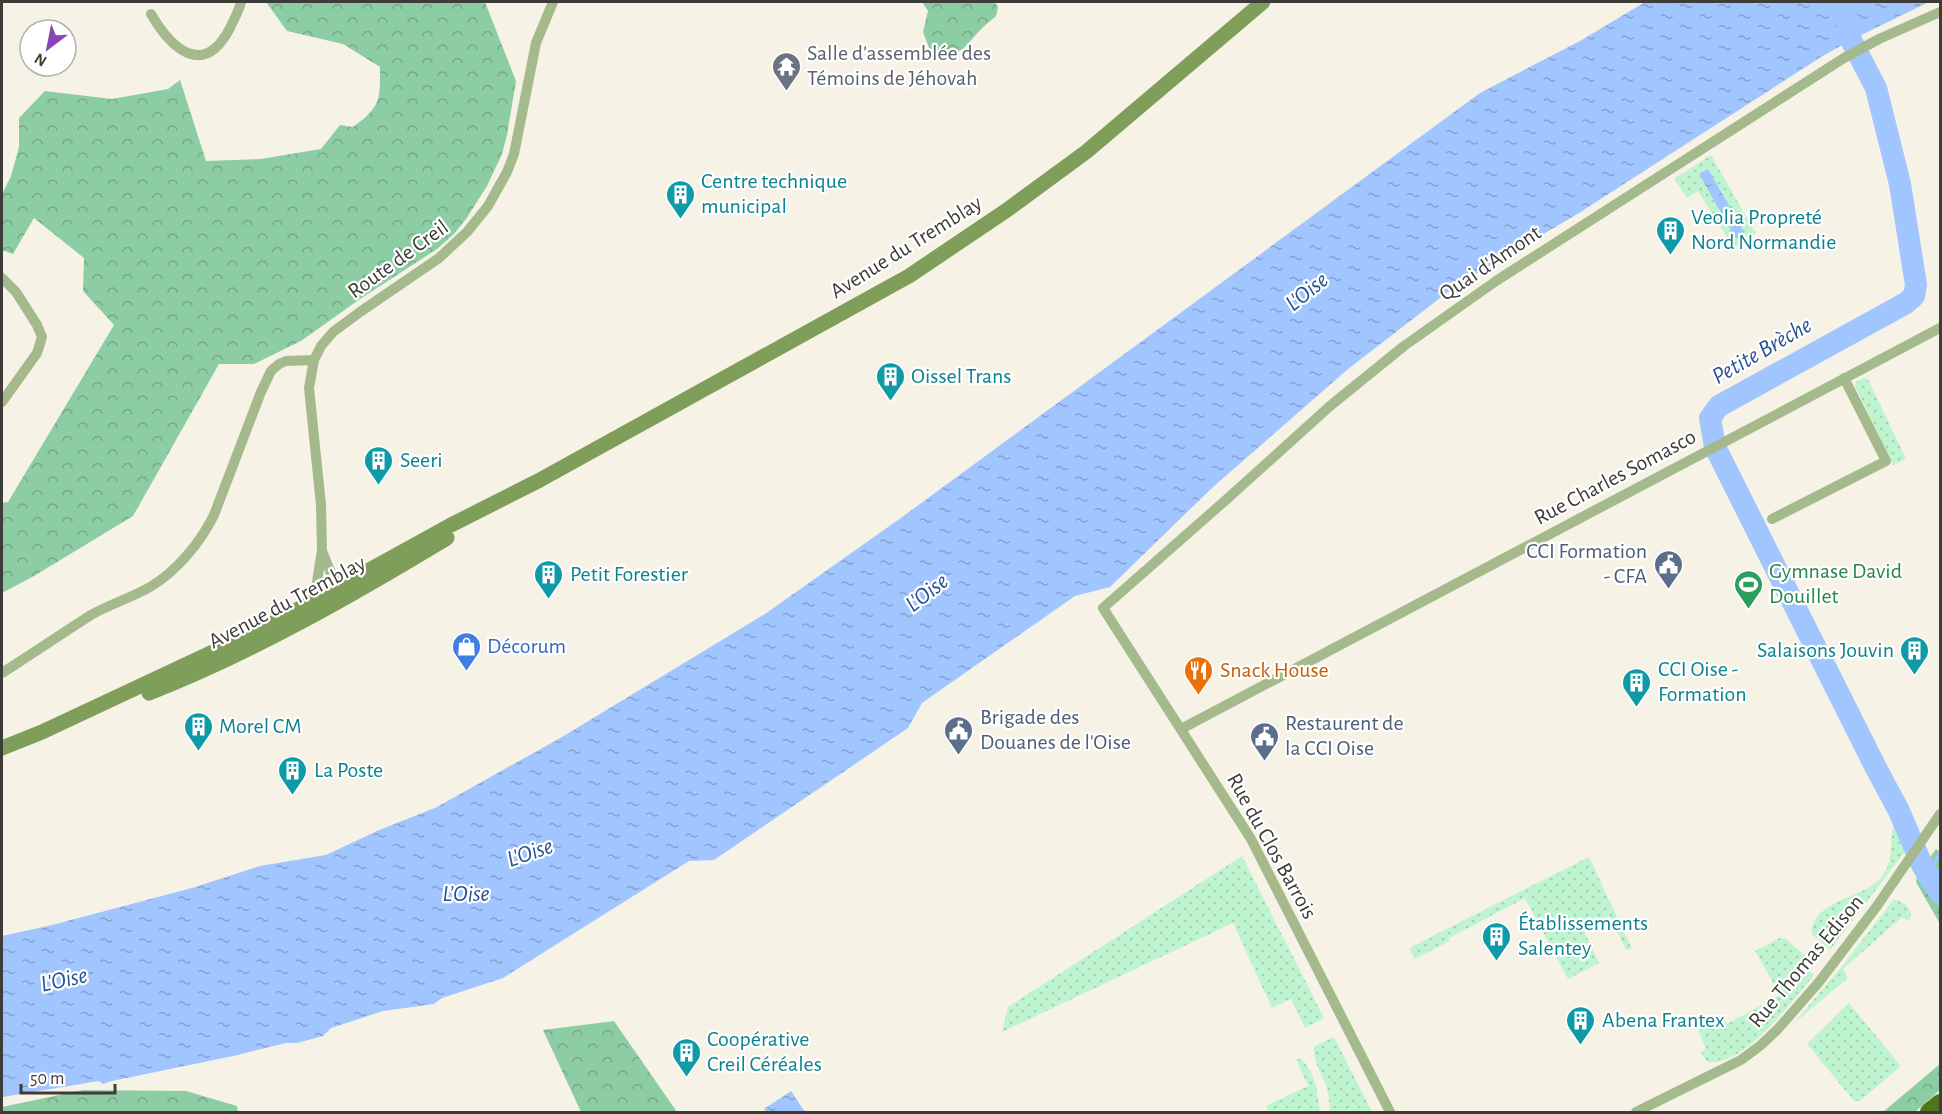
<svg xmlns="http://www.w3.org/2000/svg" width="1942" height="1114" font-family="'Alegreya Sans',sans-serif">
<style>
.grass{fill:url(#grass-dots)}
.forest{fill:url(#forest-crowns)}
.water{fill:url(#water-ripples)}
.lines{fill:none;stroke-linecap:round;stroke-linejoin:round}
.stream{stroke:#a1c5fe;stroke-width:4}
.river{stroke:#a1c5fe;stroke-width:22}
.street{stroke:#a4ba8d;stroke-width:10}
.secondary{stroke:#7e9e59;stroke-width:15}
.highway{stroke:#52741e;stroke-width:18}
.labels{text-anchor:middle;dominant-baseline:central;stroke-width:4.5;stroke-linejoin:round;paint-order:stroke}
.worship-label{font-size:22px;fill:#5b616d;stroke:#fff;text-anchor:start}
.culture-label{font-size:22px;fill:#0d838f;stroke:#fff;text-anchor:start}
.street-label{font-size:22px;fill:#3e3c38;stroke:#fff}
.service-label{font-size:22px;fill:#4e5e75;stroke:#fff;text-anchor:start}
.leisure-label{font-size:22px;fill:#27864d;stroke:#fff;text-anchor:start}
.shop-label{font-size:22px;fill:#366cbe;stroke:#fff;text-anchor:start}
.food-label{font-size:22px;fill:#c56008;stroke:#fff;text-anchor:start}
.water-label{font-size:24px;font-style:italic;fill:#265193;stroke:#fff}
</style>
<defs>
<pattern id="grass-dots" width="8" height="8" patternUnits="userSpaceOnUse" patternTransform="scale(1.5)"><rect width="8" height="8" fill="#bef4cf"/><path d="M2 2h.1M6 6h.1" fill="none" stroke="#a4d2b2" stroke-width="1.8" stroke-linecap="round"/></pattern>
<pattern id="forest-crowns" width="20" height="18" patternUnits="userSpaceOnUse" patternTransform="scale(1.5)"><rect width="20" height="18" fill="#8dcda3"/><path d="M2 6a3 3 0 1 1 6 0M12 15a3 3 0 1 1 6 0" fill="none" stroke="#75a886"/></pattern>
<pattern id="water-ripples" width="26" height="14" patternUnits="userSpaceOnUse" patternTransform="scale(1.5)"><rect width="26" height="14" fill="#a1c5fe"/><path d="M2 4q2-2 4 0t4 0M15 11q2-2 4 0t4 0" fill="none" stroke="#85a1cf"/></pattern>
</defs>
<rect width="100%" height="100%" fill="#f7f2e6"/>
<path class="grass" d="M1711,155L1756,234L1734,248L1698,191L1687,198L1674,179Z
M1863,378L1868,379L1906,459L1893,465L1855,386L1856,382Z
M1894,822L1907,849L1830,950L1812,934C1810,902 1861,898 1879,880C1895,864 1889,842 1894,822Z
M1242,856L1324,1018L1305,1028L1291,999L1272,1008L1233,923L1002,1032L1008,1007Z
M1589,857L1632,949L1626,950L1610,916L1583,929L1599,963L1568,979L1525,898L1449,938L1450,941L1415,959L1409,948Z
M1894,899C1903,902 1917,910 1908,921L1902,917L1843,969L1848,978L1794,1023L1843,965Z
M1780,938L1786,939L1815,964L1810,971L1814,975C1792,1001 1745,1067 1707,1062L1701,1053L1706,1048L1698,1031L1722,1016L1727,1024L1780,995L1755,951Z
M1849,1003L1901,1066L1860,1101H1854L1807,1044Z
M1334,1037L1372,1112H1330C1329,1103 1329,1092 1325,1083C1320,1070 1313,1062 1314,1046Z
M1296,1059H1301C1316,1073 1318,1094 1320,1112H1269L1266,1106L1308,1086Z"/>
<path class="forest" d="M266,2H485L516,81L507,135L502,154L487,186L466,219L454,234L437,249L360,299L301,341L254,364H219L133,516L34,576L2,593V503L8,502L114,325L83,291L84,258L34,218L13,254L2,250V194L11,176L19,147V118L45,91L112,99L168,89L180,80L206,161L261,159L321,149L340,125L353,127C381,107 380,100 380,67L343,44L287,31Z
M922,2H995L998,7L996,16L982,28L964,48L948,58H933L923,32L928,11Z
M1936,849L1940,852V924L1916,882L1917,876Z
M614,1021L677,1112H581L543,1030Z
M1940,1064V1090L1915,1112H1883Z
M83,1090L186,1091L237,1106L238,1112H2V1107Z"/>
<path class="water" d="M1645,2H1929L1851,40L1821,57L1579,213L1457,285L1348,369L1213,487L1110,587L1075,596L922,703L908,728L714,860L689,861L503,978L442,998L434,1004L383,1011L331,1028L323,1036L297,1043H286L233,1056L112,1081L103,1084L99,1081L2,1097V936L52,925L192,888L260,866L326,855L377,831L437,807L562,737L765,614L905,515L1480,93L1580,41Z
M1708,169L1744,232L1735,237L1699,174Z
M791,1091L805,1112H767L764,1109Z"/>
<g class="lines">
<path class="stream" d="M1928,873L1940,854"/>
<path class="river" d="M1844,2L1851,40L1876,88L1900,184L1916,285L1914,296L1906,303L1719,406L1710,418L1715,447L1876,768L1899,811L1922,865L1940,893"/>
<path class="street" d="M151,14C172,50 204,78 230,28C234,19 239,11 241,2
M2,278L16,292L37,325L42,337L37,353L2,402
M1772,519L1886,461L1844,378
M323,553L330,571L343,592
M319,605L316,588L322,550L321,505L309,388L314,360L321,346L333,332L360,312L439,258L467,232L488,206L507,172L514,154L536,43L553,2
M2,673C32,654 61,634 91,615C110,604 131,598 150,587C177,571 200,543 214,515L261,392L271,371L279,364L286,361L314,360
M1181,729L1940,328
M1390,1112L1251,839L1103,608L1227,499L1330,406L1404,346L1496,281L1844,58L1879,39L1940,12
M1636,1112L1741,1060L1761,1045L1777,1030L1819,982L1877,906L1940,814"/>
<path class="secondary" d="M149,693C253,652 351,596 447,538
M2,748L42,732L262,629L451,525L538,481L909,276L1007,210L1086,152L1263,2"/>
<path class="highway" d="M1929,1112L1940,1103"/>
</g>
<defs>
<symbol id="temple-pin" viewBox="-11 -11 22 30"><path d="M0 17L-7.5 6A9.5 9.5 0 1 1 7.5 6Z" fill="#6b7280" stroke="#fff"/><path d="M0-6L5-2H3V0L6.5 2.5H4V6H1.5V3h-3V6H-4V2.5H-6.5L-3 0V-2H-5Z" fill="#fff"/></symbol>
<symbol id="building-pin" viewBox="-11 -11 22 30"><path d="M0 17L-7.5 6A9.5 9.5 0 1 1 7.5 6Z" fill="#0f9aa8" stroke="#fff"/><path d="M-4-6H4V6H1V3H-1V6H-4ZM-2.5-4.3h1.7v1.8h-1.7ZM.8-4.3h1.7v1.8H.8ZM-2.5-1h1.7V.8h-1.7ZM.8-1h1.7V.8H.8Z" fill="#fff"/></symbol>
<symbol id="civic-pin" viewBox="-11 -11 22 30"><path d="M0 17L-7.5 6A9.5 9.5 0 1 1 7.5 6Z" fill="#5c6f8a" stroke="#fff"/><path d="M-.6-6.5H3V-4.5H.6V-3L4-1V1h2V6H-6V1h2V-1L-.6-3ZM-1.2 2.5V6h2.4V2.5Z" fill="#fff"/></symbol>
<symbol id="stadium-pin" viewBox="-11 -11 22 30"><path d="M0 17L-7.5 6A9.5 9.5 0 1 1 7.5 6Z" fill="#2e9e5b" stroke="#fff"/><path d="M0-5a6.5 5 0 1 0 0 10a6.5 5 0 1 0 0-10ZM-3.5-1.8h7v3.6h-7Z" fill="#fff"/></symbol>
<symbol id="shop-pin" viewBox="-11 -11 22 30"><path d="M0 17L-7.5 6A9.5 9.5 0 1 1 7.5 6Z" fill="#3f7fe0" stroke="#fff"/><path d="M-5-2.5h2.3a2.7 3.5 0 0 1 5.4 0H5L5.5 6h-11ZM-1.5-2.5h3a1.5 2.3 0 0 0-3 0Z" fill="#fff"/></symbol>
<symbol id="restaurant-pin" viewBox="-11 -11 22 30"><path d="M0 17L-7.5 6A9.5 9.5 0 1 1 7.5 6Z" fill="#e8710a" stroke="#fff"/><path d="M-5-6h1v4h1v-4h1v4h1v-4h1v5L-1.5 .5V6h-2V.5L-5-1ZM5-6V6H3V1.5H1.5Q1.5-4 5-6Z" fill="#fff"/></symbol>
</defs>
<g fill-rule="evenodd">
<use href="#temple-pin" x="770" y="50" width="33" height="45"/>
<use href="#building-pin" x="664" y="178" width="33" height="45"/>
<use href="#building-pin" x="1654" y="214" width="33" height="45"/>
<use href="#building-pin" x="874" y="360" width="33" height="45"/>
<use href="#building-pin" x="362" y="444" width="33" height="45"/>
<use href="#civic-pin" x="1652" y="548" width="33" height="45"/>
<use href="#building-pin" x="532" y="558" width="33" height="45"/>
<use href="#stadium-pin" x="1732" y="568" width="33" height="45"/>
<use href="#shop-pin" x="450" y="630" width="33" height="45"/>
<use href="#building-pin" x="1898" y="634" width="33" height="45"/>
<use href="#restaurant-pin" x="1182" y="654" width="33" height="45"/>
<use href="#building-pin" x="1620" y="666" width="33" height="45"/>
<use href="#building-pin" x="182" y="710" width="33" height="45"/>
<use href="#civic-pin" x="942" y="714" width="33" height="45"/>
<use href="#civic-pin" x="1248" y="720" width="33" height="45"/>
<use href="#building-pin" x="276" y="754" width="33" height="45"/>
<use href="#building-pin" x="1480" y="920" width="33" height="45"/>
<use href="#building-pin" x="1564" y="1004" width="33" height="45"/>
<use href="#building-pin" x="670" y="1036" width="33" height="45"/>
</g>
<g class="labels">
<g class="worship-label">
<text x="807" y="53">Salle d'assemblée des<tspan x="807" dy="25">Témoins de Jéhovah</tspan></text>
</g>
<g class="culture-label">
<text x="701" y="181">Centre technique<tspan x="701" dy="25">municipal</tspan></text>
<text x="1691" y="217">Veolia Propreté<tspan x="1691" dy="25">Nord Normandie</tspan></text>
<text x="911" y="376">Oissel Trans</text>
<text x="400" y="460">Seeri</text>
<text x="570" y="574">Petit Forestier</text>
<text x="1894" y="650" text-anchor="end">Salaisons Jouvin</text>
<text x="1658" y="669">CCI Oise -<tspan x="1658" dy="25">Formation</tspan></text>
<text x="219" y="726">Morel CM</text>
<text x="314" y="770">La Poste</text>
<text x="1518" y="923">Établissements<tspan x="1518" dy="25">Salentey</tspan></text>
<text x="1602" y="1020">Abena Frantex</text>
<text x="707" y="1039">Coopérative<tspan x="707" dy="25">Creil Céréales</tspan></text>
</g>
<g class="street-label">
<text transform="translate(906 247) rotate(-32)">Avenue du Tremblay</text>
<text transform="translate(398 259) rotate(-36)">Route de Creil</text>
<text transform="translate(1490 263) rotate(-34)">Quai d'Amont</text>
<text transform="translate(1615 477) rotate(-28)">Rue Charles Somasco</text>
<text transform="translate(287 602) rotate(-28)">Avenue du Tremblay</text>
<text transform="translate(1272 846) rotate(61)">Rue du Clos Barrois</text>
<text transform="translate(1806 961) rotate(-50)">Rue Thomas Edison</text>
</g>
<g class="service-label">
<text x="1647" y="551" text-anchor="end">CCI Formation<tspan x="1647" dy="25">- CFA</tspan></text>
<text x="980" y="717">Brigade des<tspan x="980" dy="25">Douanes de l'Oise</tspan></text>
<text x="1285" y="723">Restaurent de<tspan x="1285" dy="25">la CCI Oise</tspan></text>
</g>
<g class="leisure-label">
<text x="1769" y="571">Gymnase David<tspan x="1769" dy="25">Douillet</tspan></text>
</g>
<g class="shop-label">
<text x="487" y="646">Décorum</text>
</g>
<g class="food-label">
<text x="1220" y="670">Snack House</text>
</g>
<g class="water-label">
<text transform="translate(1307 292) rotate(-39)">L'Oise</text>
<text transform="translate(1762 351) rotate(-30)">Petite Brèche</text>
<text transform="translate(927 593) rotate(-38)">L'Oise</text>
<text transform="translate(530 853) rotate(-19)">L'Oise</text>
<text x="466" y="894">L’Oise</text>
<text transform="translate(64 980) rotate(-12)">L'Oise</text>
</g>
</g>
<rect width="1942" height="1114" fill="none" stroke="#3e3c38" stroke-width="6"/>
<g transform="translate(48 48) rotate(212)"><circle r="28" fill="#ffffff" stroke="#b2b1af" stroke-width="1.5"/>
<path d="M0-4.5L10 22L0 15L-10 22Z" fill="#8845b9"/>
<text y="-9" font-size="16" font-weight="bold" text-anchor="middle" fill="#3e3c38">N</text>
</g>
<path d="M21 1084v9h94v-9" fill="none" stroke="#3e3c38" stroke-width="3"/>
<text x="30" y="1084" font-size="18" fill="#3e3c38" stroke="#ffffff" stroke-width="4.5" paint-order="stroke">50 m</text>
</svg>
